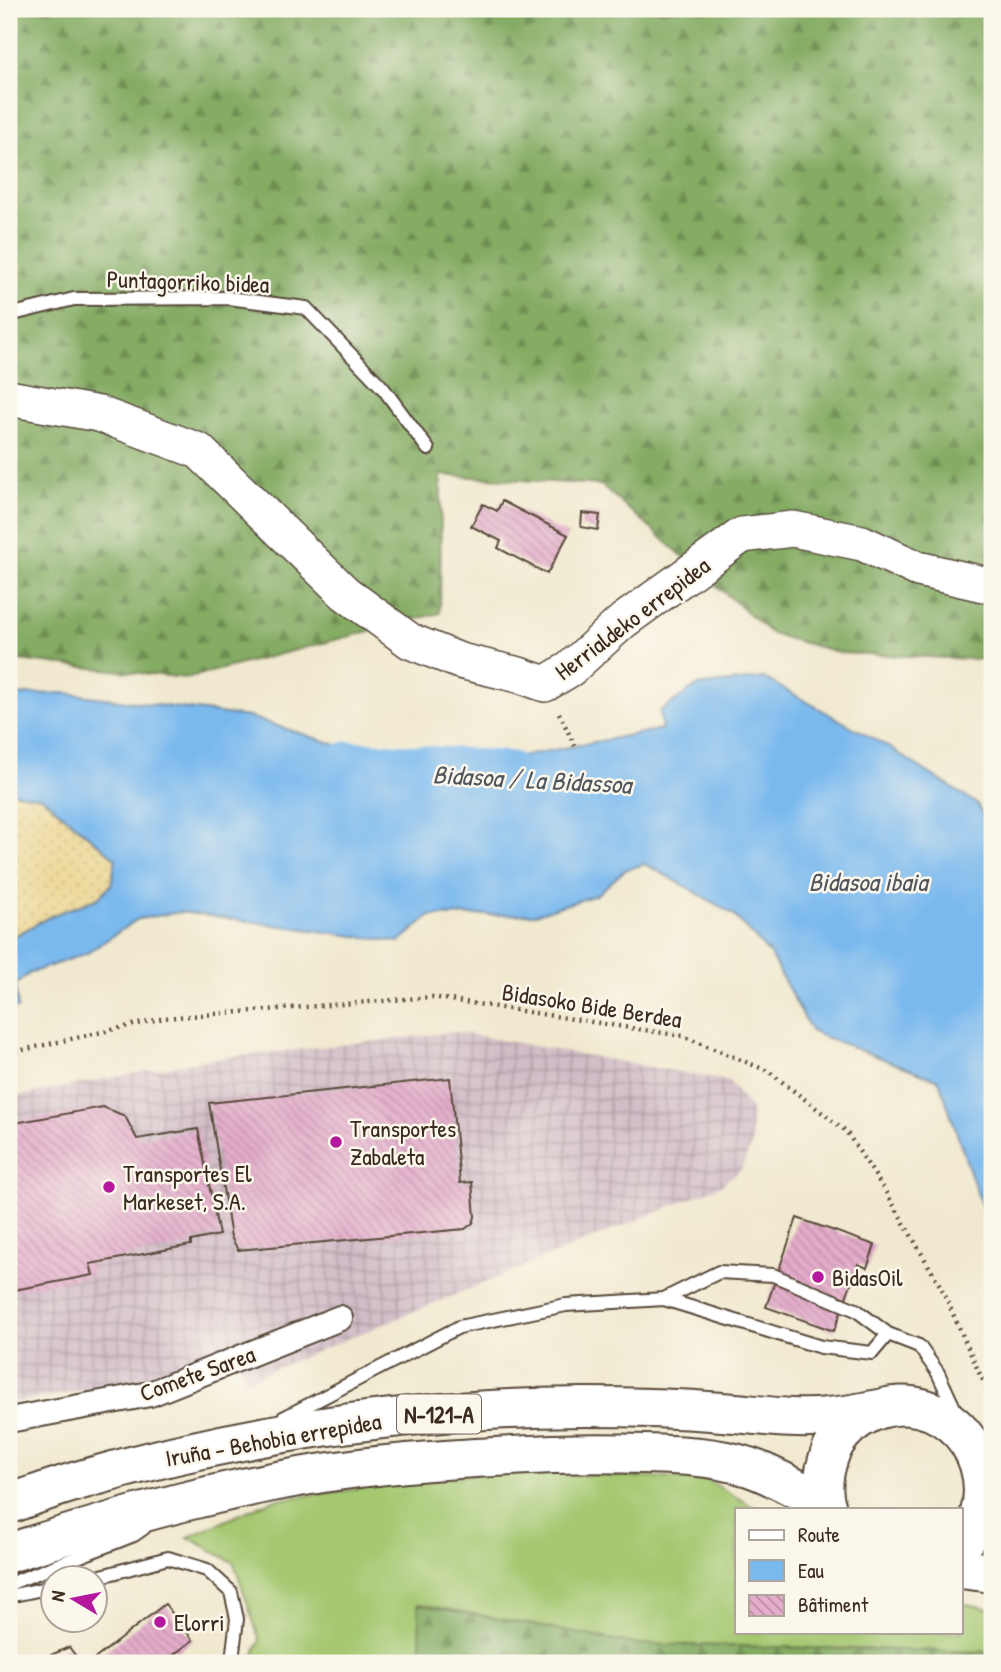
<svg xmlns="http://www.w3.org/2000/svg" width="1001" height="1672" font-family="'Patrick Hand',sans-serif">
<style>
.industrial{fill:url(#industrial-grid)}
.grass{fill:#a5c871;stroke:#707948;stroke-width:2}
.forest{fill:url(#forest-firs);stroke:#606b40;stroke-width:2}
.sand{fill:url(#sand-dots);stroke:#94825e;stroke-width:2}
.water{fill:#7ab9ee;stroke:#5a7286;stroke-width:2}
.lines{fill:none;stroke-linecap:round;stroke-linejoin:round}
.river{stroke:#7ab9ee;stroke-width:54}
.building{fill:url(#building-back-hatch)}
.lane-casing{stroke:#564739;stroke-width:16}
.street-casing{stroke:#564739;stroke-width:28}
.secondary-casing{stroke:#564739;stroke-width:38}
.highway-casing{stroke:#564739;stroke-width:42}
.path{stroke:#564739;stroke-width:4.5;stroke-dasharray:2 5;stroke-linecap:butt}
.lane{stroke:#fff;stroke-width:12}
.street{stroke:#fff;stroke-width:24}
.secondary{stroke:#fff;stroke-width:35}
.highway{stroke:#fff;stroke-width:38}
.poi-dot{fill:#b5179e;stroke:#fbf7ec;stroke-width:2.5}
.labels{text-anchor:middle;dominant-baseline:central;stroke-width:5;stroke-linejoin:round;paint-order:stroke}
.shield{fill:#fbf7ec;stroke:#75685c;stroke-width:2}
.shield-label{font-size:23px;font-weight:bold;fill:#3b2a1e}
.street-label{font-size:24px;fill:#3b2a1e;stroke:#fbf7ec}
.poi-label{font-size:24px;fill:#3b2a1e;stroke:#fbf7ec;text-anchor:start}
.water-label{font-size:26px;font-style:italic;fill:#4e555c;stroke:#fbf7ec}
</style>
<defs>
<pattern id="industrial-grid" width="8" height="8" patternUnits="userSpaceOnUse" patternTransform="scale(1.75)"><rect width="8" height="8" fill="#d2bdc7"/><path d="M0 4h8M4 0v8" fill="none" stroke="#ac9aa1"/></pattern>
<pattern id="forest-firs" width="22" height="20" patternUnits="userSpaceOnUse" patternTransform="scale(1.75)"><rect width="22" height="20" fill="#84ac63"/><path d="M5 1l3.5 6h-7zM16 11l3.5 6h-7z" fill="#6d8c51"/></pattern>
<pattern id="sand-dots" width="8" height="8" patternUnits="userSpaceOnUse" patternTransform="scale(1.75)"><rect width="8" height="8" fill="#eeda9e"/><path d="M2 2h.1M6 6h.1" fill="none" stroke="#cdbb88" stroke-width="1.8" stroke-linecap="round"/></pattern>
<pattern id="building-back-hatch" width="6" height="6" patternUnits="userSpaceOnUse" patternTransform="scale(1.75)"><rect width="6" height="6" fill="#e4adcb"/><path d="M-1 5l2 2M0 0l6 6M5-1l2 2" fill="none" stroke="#ba8da4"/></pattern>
</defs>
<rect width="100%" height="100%" fill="#fbf7ec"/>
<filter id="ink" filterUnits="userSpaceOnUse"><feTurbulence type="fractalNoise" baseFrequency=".0143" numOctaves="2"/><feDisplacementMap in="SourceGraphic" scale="14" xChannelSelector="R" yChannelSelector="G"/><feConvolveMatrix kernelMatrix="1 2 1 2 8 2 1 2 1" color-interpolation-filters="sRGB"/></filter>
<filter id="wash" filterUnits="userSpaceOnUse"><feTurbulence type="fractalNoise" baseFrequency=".00686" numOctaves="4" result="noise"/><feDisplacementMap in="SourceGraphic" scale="28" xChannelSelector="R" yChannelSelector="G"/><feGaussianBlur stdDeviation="1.57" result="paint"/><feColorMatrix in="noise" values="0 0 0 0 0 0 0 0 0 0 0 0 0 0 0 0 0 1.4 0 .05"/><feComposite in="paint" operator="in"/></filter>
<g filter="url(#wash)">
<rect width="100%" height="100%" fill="#f1e9cf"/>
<path class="industrial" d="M456,1032L729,1081L751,1110L752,1143L741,1170L718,1187L247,1380L230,1347L152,1379L9,1403V1098L204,1060Z"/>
<path class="grass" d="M497,1471L707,1480L757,1509H737V1632H961V1603L992,1609V1652L635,1644L419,1604L422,1663H250L260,1641L234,1563L188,1537L273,1500Z"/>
<path class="forest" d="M9,9H992V660L841,653L772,634L601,485L441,475L440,613L187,678L9,659Z
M418,1604L635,1644L992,1652V1663H422Z"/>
<path class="sand" d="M9,792L42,797L116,859L111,885L97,899L53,915L9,939Z"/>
<path class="water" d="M764,678L885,745L977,804L992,833V1237L939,1080L812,1032L769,953L734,915L680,883L645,864L625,870L596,895L536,914L430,916L399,942L181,912L138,919L87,953L30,973L15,985L18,1008L9,1010V939L53,915L97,899L111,885L116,859L42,797L9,792V695L66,693L249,717L429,774L662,729L660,711L697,686Z"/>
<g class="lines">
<path class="river" d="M350,768L508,778"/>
</g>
<g id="blocks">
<path class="building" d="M502,501L568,535L547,574L498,548L501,541L471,526L483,504L497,511Z
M582,513L600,515L598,530L581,527Z
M450,1078L460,1183L472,1182L475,1217L473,1223L465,1229L238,1250L231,1237L209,1103Z
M103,1107L125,1116L137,1139L198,1129L219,1235L191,1241V1245L90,1264L93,1275L9,1291V1124Z
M797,1218L875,1245L867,1268L858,1264L834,1331L766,1307Z
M165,1604L193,1640L163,1663H94L92,1661Z
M69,1647L81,1663H33Z"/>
</g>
</g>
<g filter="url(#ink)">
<use href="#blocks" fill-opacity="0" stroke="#564739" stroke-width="2"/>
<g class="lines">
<defs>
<path id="lane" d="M9,315L74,299L228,298L306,308L383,388L428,449
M664,1299L821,1347L872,1353L888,1334
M283,1418L459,1327L566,1305L664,1299L719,1272L773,1275L856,1310L888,1334L919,1346L938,1373L957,1414
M94,1578L168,1558L207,1570L231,1592L237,1619L232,1660L229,1663
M9,1584L134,1535L144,1528
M9,1596L52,1587"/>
<path id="street" d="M9,1420L150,1394L340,1318"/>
<path id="secondary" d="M9,400L14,399L99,414L199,451L345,593L410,641L460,661L519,675L545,684L570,669L623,621L742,535L793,529L862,543L918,569L992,586"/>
<path id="highway" d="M9,1504C34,1495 59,1486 84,1479C246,1432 416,1408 584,1407C630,1407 676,1408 722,1412C756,1414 793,1421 827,1417C845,1416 862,1412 879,1409
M827,1509C820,1490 824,1469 831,1451C837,1438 847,1427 859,1419C926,1376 1001,1443 979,1517C975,1527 968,1536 961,1544
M9,1553C123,1516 239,1483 359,1468C423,1460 489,1457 554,1454C584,1453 614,1453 644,1454C679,1455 715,1456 749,1467C776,1476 800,1491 825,1504
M961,1569L992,1573"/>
</defs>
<use href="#lane" class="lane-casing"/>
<use href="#street" class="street-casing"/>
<use href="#secondary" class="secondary-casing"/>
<use href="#highway" class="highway-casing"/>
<path class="path" d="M559,713L575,746
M9,1053L164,1018L432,997L682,1036L768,1071L846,1131L889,1197L942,1289L981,1377L992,1395"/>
<use href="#lane" class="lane"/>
<use href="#street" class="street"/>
<use href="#secondary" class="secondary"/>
<use href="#highway" class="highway"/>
</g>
</g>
<g class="poi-dot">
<circle cx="336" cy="1142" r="7"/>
<circle cx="109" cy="1187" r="7"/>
<circle cx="818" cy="1277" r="7"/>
<circle cx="160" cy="1622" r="7"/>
</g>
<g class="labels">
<rect class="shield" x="397" y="1394.5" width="84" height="39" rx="5"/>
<g class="shield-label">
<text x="439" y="1414">N-121-A</text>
</g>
<g class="street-label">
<text transform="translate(188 281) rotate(2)">Puntagorriko bidea</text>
<text transform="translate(632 618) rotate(-37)">Herrialdeko errepidea</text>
<text transform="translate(592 1005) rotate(9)">Bidasoko Bide Berdea</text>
<text transform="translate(197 1373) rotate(-20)">Comete Sarea</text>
<text transform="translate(273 1439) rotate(-10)">Iruña - Behobia errepidea</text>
</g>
<g class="poi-label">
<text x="350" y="1128">Transportes<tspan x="350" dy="28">Zabaleta</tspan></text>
<text x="123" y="1173">Transportes El<tspan x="123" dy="28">Markeset, S.A.</tspan></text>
<text x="832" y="1277">BidasOil</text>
<text x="174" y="1622">Elorri</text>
</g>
<g class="water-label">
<text transform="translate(532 779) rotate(3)">Bidasoa / La Bidassoa</text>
<text x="868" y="881">Bidasoa ibaia</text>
</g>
</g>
<rect width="1001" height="1672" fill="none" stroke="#fbf7ec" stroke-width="35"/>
<rect x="735" y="1508" width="228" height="126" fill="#fbf7ec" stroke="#aea59a" stroke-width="2"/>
<rect x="749" y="1530" width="35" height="10" fill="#ffffff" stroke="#aea59a" stroke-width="2"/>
<text x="798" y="1542" font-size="21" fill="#3b2a1e">Route</text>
<rect x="749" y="1560" width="35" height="21" fill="#7ab9ee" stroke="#aea59a" stroke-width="2"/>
<text x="798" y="1578" font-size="21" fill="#3b2a1e">Eau</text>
<rect x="749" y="1595" width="35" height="21" fill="url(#building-back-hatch)" stroke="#aea59a" stroke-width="2"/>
<text x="798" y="1612" font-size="21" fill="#3b2a1e">Bâtiment</text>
<g transform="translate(74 1599) rotate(280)"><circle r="33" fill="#fbf7ec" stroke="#aea59a" stroke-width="2"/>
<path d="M0-5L12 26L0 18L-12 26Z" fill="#b5179e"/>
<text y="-10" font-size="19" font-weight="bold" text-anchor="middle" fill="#3b2a1e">N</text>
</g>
</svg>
